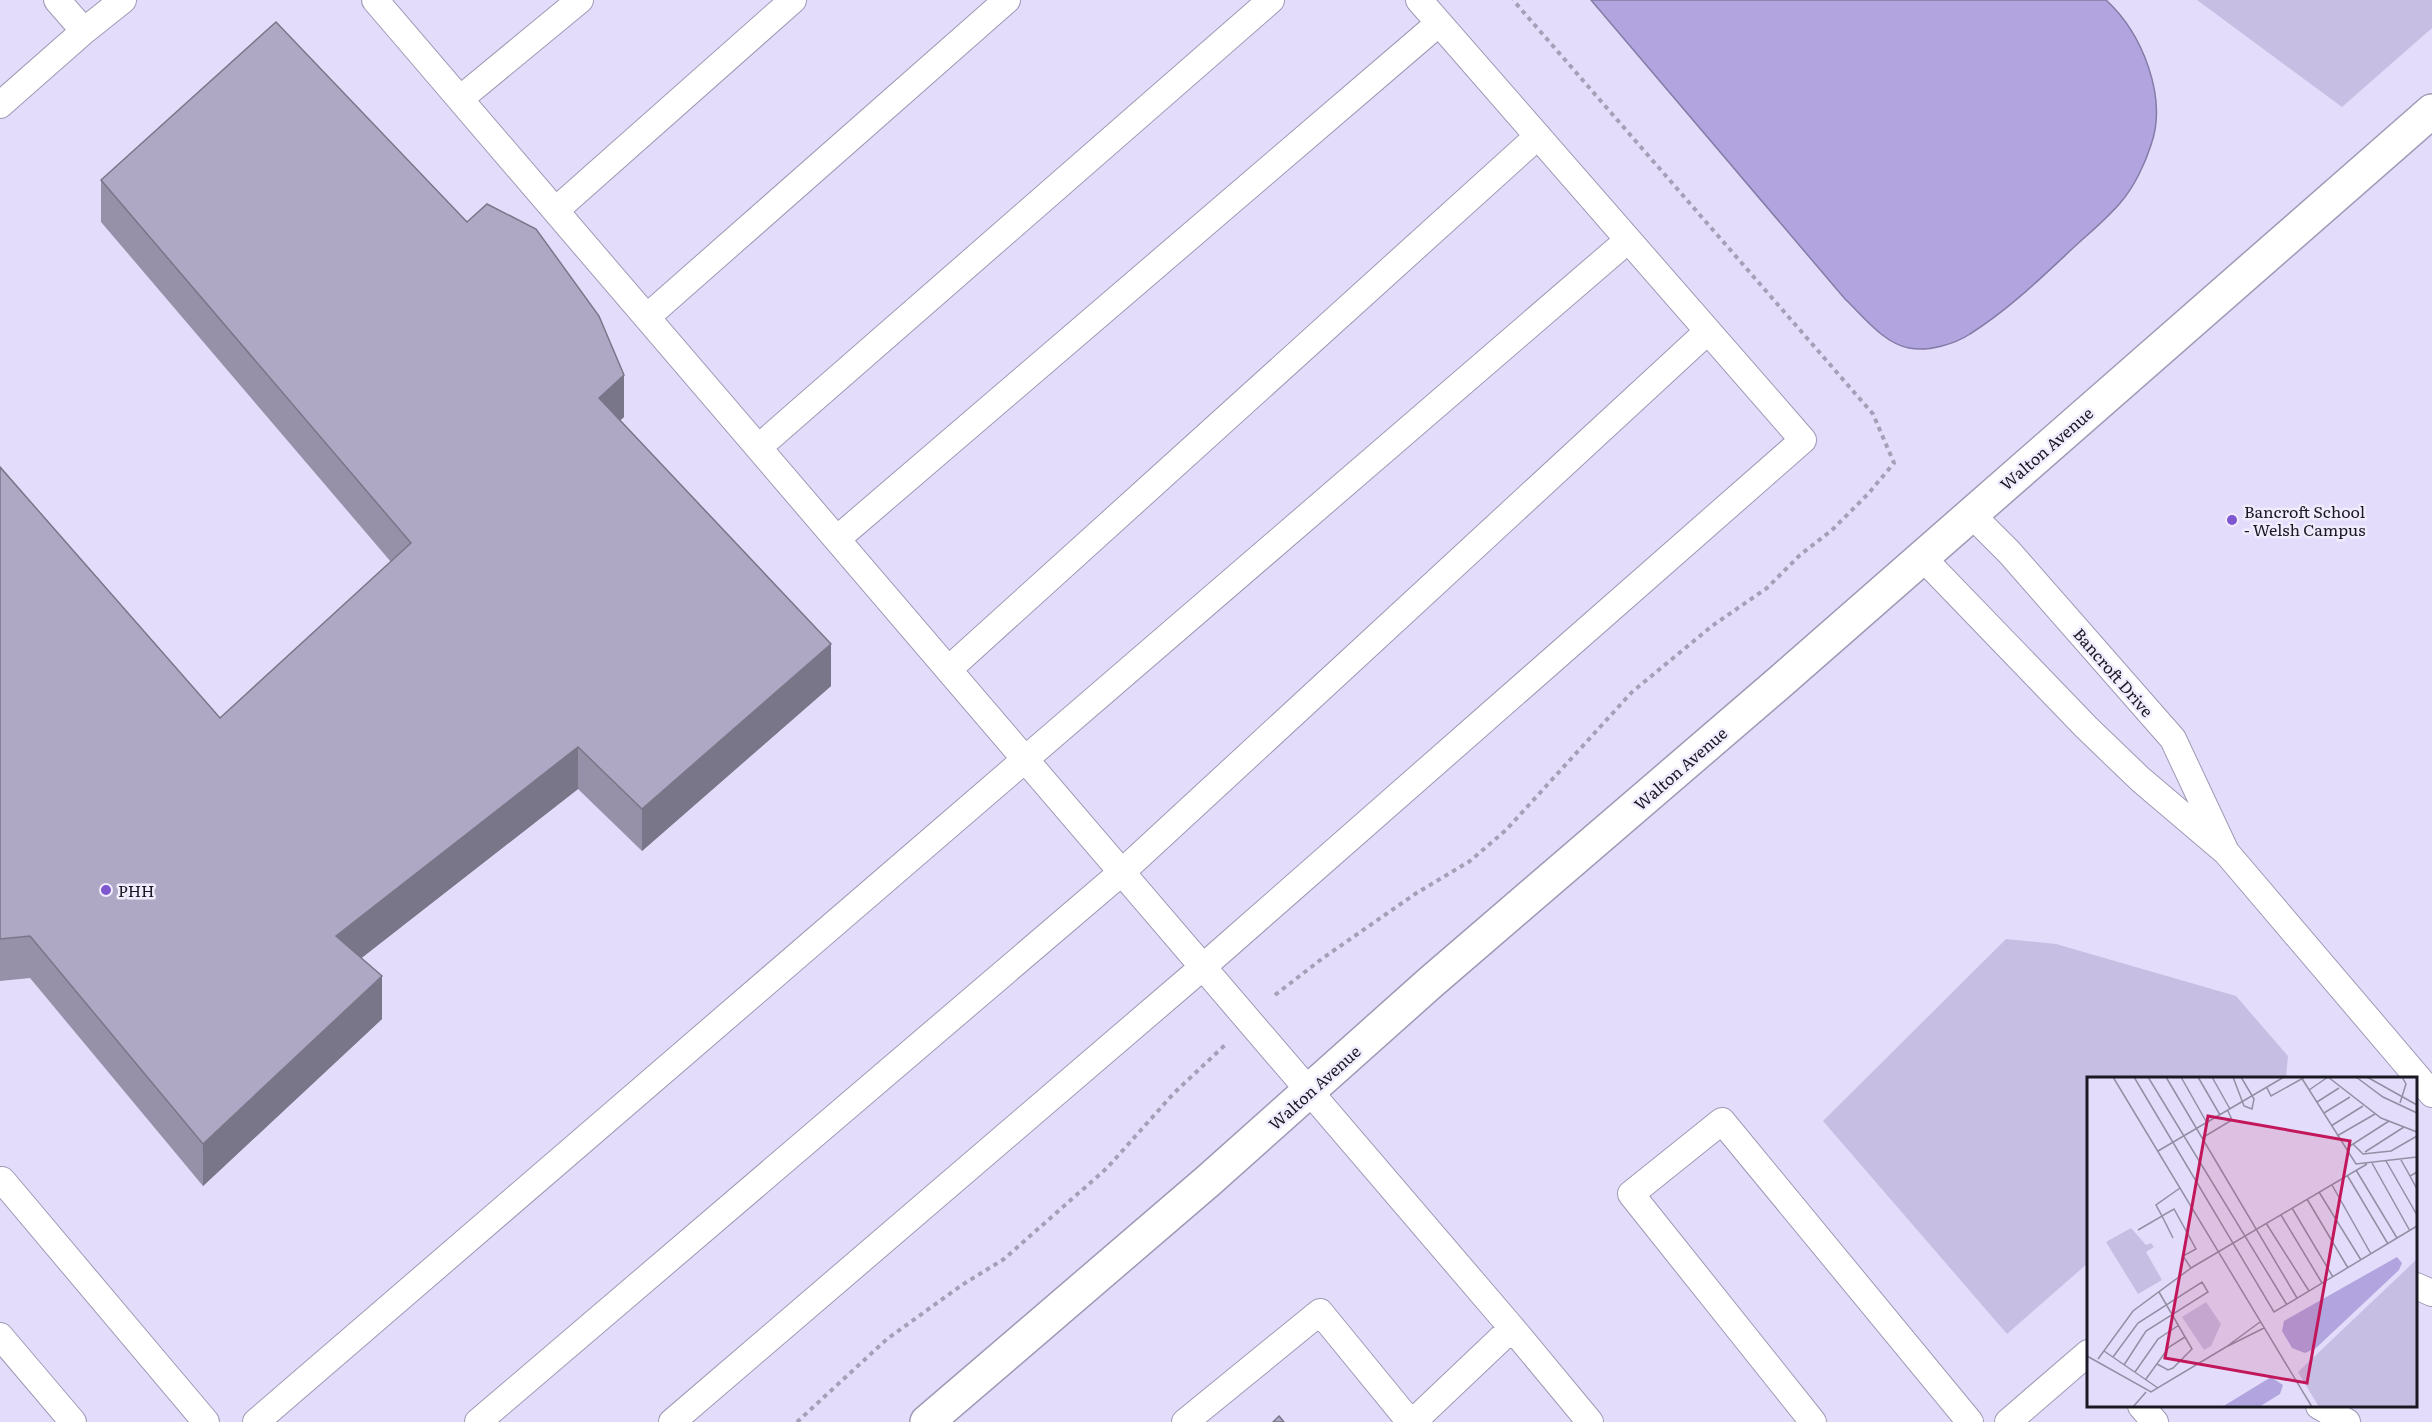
<svg xmlns="http://www.w3.org/2000/svg" width="2432" height="1422" font-family="Literata,serif">
<style>
.green{fill:#c6bfe3}
.water{fill:#b2a5df;stroke:#847ba6;stroke-width:1.5}
.lines{fill:none;stroke-linecap:round;stroke-linejoin:round}
.service-casing{stroke:#9f99b5;stroke-width:28}
.minor-casing{stroke:#9f99b5;stroke-width:36}
.path{stroke:#a5a0b8;stroke-width:4;stroke-dasharray:4.5 4.5;stroke-linecap:butt}
.service{stroke:#fff;stroke-width:26}
.minor{stroke:#fff;stroke-width:33}
.wall{fill:#9690a9}
.shaded-wall{fill:#7a7689}
.building{fill:#aea8c4;stroke:#7a7689;stroke-width:1.5}
.poi-dot{fill:#7e57d0;stroke:#f0ecfe;stroke-width:2}
.labels{text-anchor:middle;dominant-baseline:central;stroke-width:5;stroke-linejoin:round;paint-order:stroke}
.street-label{font-size:16px;fill:#1a1822;stroke:#f0ecfe}
.poi-label{font-size:16px;fill:#1a1822;stroke:#f0ecfe;text-anchor:start}
.inset-road{fill:none;stroke:#938ea4;stroke-width:1.5}
.view{fill:#c2185b;fill-opacity:0.15;stroke:#c2185b;stroke-width:3}
.inset-edge{fill:none;stroke:#1a1822;stroke-width:3}
</style>
<rect width="100%" height="100%" fill="#e3ddfb"/>
<path class="green" d="M2197,0H2432V28L2342,107Z
M2006,939L2056,944L2236,996L2288,1056L2286,1078H2088V1263L2007,1334L1823,1121Z"/>
<path class="water" d="M1591,0H2106C2142,33 2168,97 2151,145C2145,164 2134,187 2121,202C2107,219 2088,234 2072,249C2040,279 2008,310 1970,334C1955,344 1928,352 1909,348C1883,343 1863,316 1845,299Z"/>
<g class="lines">
<defs>
<path id="service" d="M57,0L84,31
M375,0L1512,1328
M460,99L580,0
M0,105L84,31L123,0
M556,210L793,0
M647,317L1007,0
M759,447L1271,0
M837,539L1439,23
M1922,557L2086,727L2140,779L2226,852L2173,739L2009,552L1971,514
M949,669L1538,136
M2226,852L2432,1094
M0,1181L2,1180L206,1422
M2416,1286L2432,1293
M0,1336L73,1422
M2141,1406L2155,1422
M2319,1406L2347,1422
M256,1422L1628,240
M478,1422L1122,872L1708,331
M672,1422L1204,966L1803,440L1419,0
M1185,1422L1320,1312L1410,1422
M1413,1422L1512,1328L1590,1422
M1813,1422L1631,1194L1722,1121L1970,1422
M2008,1422L2088,1353"/>
<path id="minor" d="M927,1422L1208,1181L1431,982L1780,682L2432,111"/>
</defs>
<use href="#service" class="service-casing"/>
<use href="#minor" class="minor-casing"/>
<path class="path" d="M1275,995L1323,958L1415,894L1470,861L1506,830L1632,692L1712,626L1767,588L1800,555L1832,530L1868,494L1894,463L1873,414L1513,0
M797,1422L887,1339L962,1285L1004,1259L1107,1168L1174,1093L1225,1045"/>
<use href="#service" class="service"/>
<use href="#minor" class="minor"/>
</g>
<path class="wall" d="M101,180L624,417L620,420L831,686L642,851L578,789L361,958L382,1019L203,1186L30,978L0,981V467L220,718L391,562L101,222Z"/>
<path class="shaded-wall" d="M624,375V417L599,441V398Z
M831,644V686L642,851V809Z
M578,747V789L336,978V936Z
M382,976V1019L203,1186V1144Z"/>
<path class="building" d="M276,22L467,222L487,204L536,229L599,316L624,375L599,398L831,644L642,809L578,747L336,936L382,976L203,1144L30,936L0,939V467L220,718L411,543L101,180Z
M1279,1416L1284,1422H1273Z"/>
<g class="poi-dot">
<circle cx="2232" cy="520" r="6"/>
<circle cx="106" cy="890" r="6"/>
</g>
<g class="labels">
<g class="street-label">
<text transform="translate(2046 448) rotate(-41)">Walton Avenue</text>
<text transform="translate(2114 672) rotate(49)">Bancroft Drive</text>
<text transform="translate(1680 768) rotate(-41)">Walton Avenue</text>
<text transform="translate(1314 1087) rotate(-42)">Walton Avenue</text>
</g>
<g class="poi-label">
<text x="2244" y="511">Bancroft School<tspan x="2244" dy="18">- Welsh Campus</tspan></text>
<text x="118" y="890">PHH</text>
</g>
</g>
<g transform="translate(2087 1077)">
<rect width="330" height="330" fill="#e3ddfb"/>
<path d="M44,151L59,168L64,166L67,170L59,175L75,203L51,217L19,165ZM330,182V330H232L211,295ZM119,225L134,247L124,269L117,273L95,240Z" fill="#c6bfe3"/>
<path d="M310,180L315,186L312,193L229,271L218,276L205,271L195,254L197,244ZM184,300L196,308L193,317L172,330H135Z" fill="#b2a5df"/>
<path class="inset-road" d="M26,0L225,330M47,0L187,235L330,149M61,0L200,228M79,0L210,221M94,0L120,46M111,0L133,38M125,0L143,32M146,0L157,29L165,32L167,22L154,0M214,0L269,87L330,80M241,0L294,41L330,55M269,0L296,20L330,36M280,0L330,28M180,11L184,19L218,0M222,13L241,0M230,25L252,11M313,26L319,7L315,0M237,36L263,20M244,49L276,29M250,59L288,37M115,61L145,43L141,34M266,67L276,77L304,74L330,59M263,69L302,44M71,74L197,0M278,75L317,50M314,83L323,99M299,84L330,138M285,86L323,154M269,93L310,161M330,95L323,99L330,112M260,98L301,167M245,108L284,177M232,115L274,183M220,122L261,191M205,131L246,200M194,138L235,206M179,146L222,214M51,153L75,139L86,161M104,191L280,87M173,245L139,270L177,251M17,274L71,311M0,279L64,315L139,270M26,280L51,246L115,205L121,215L59,254L37,288M11,282L46,234L104,191L96,179L109,172L87,132L75,139L69,128L93,111M70,287L81,293L86,291L105,272L72,215M48,295L71,262L92,248M59,302L82,270L98,260M46,330L59,315"/>
<path class="view" d="M121,39L263,64L220,306L78,281Z"/>
<rect width="330" height="330" class="inset-edge"/>
</g>
</svg>
